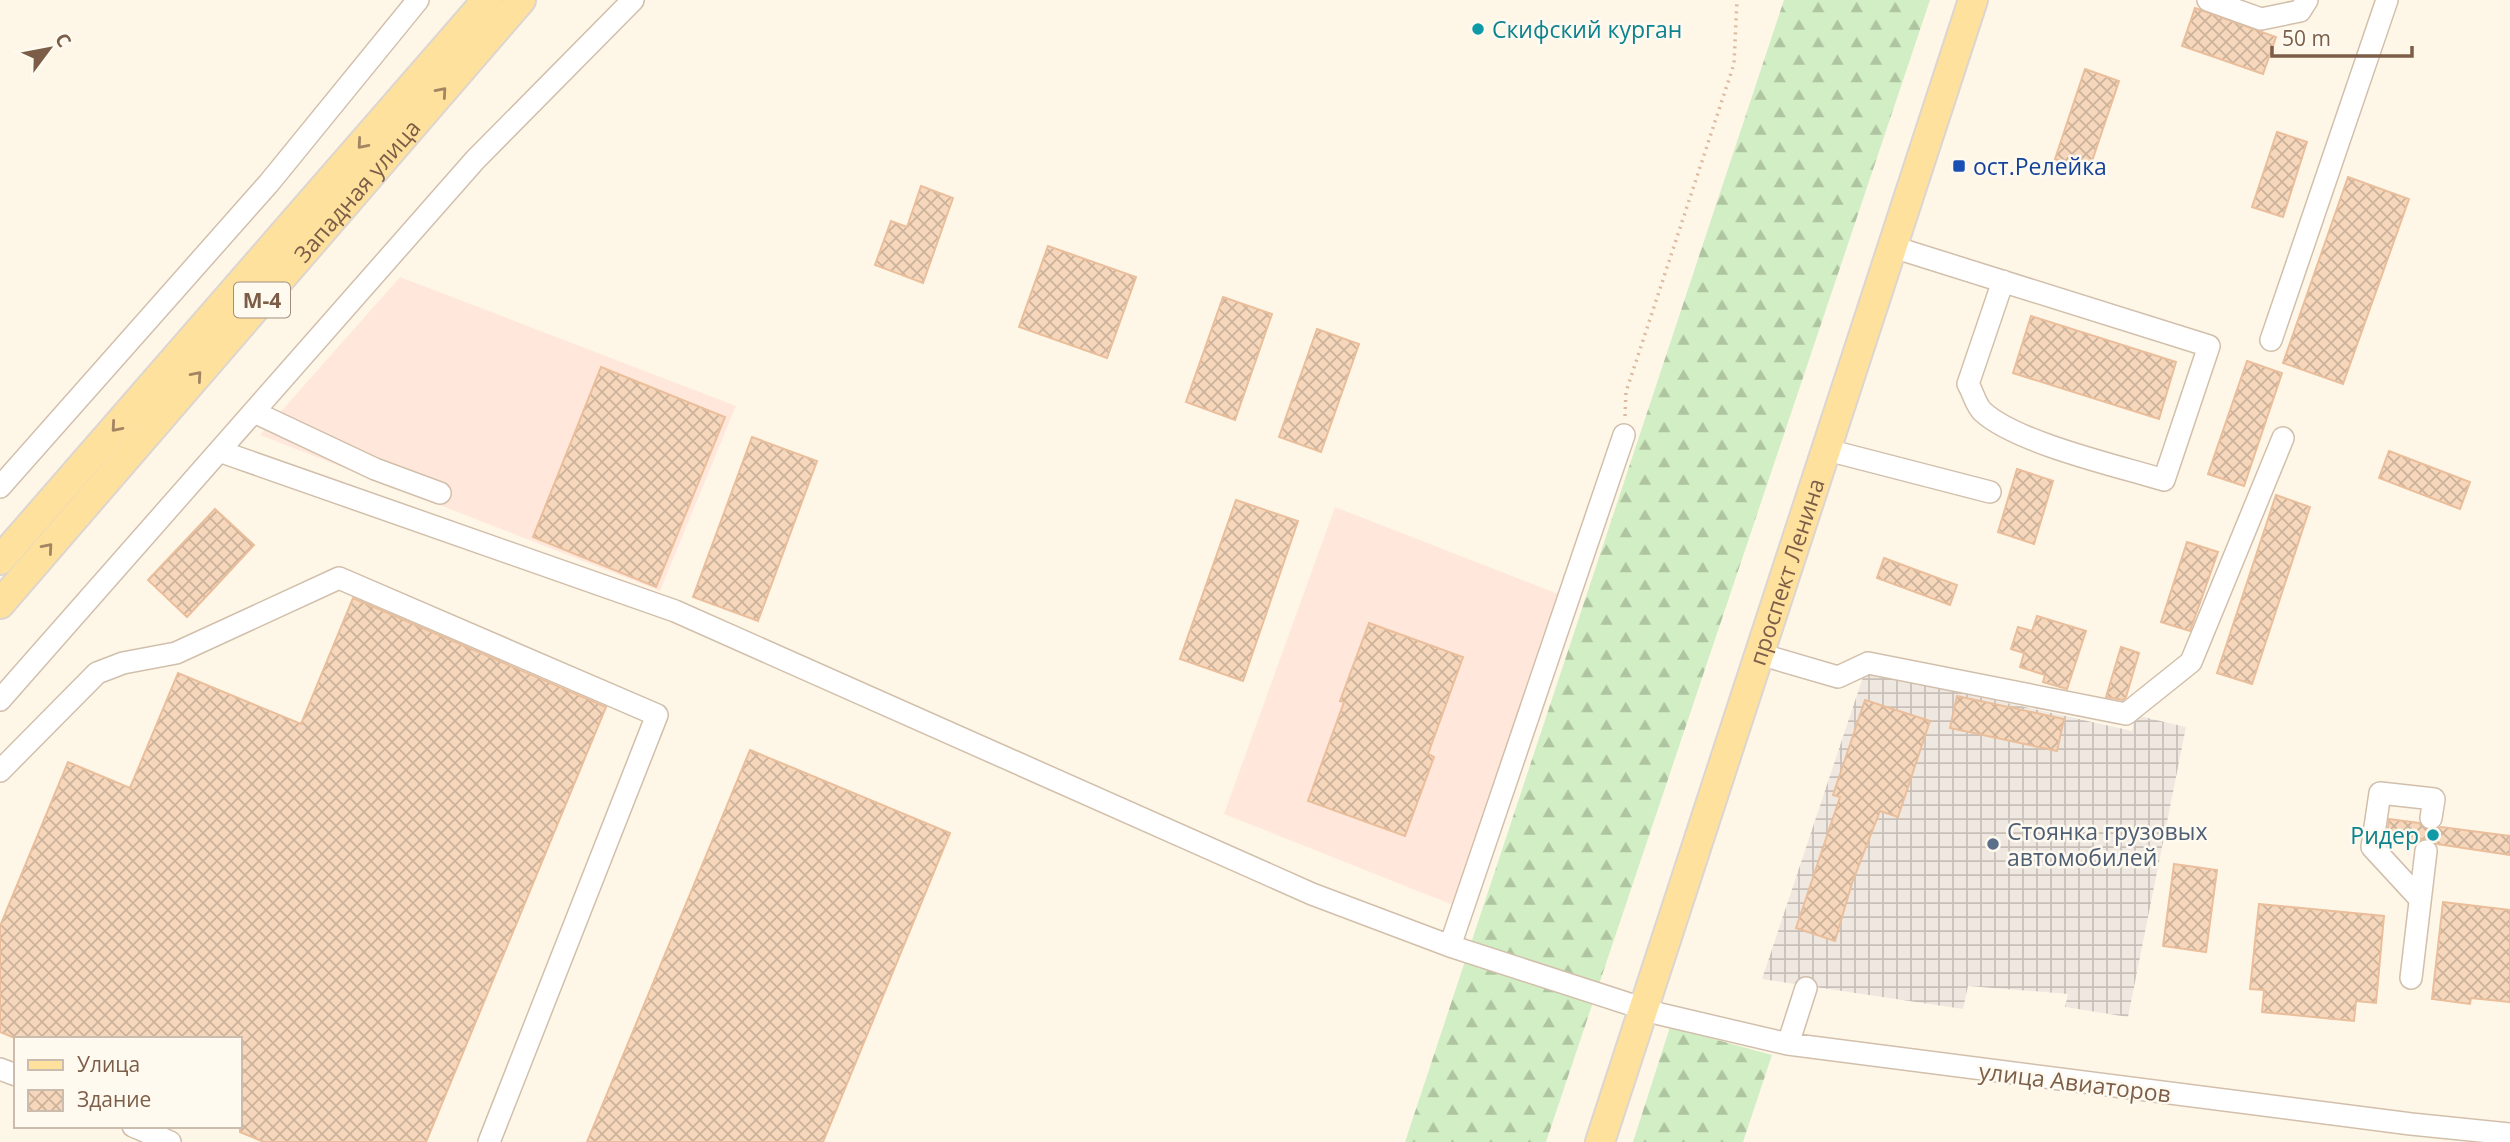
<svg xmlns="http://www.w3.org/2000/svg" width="2510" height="1142" font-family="'Open Sans',sans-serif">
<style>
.commercial{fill:#ffe8db}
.industrial{fill:url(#industrial-grid)}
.forest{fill:url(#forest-firs)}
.building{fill:url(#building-cross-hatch);stroke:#ebbe9b;stroke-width:2}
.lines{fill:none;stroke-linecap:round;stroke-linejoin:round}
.minor-casing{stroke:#d2bfab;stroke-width:24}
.major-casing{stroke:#ddd5cf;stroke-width:32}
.path{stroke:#dcba9f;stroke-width:3.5;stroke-dasharray:2 5;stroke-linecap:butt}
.minor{stroke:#fff;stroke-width:21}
.major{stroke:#ffe19e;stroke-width:28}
.oneway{stroke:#a38562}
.culture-dot{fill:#0f9aa8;stroke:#fffaf0;stroke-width:2.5}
.transit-dot{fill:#1a4fb4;stroke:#fffaf0;stroke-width:2.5}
.service-dot{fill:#5c6f8a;stroke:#fffaf0;stroke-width:2.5}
.labels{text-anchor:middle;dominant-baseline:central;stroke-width:5;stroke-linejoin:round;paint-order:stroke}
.shield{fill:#fffaf0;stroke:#a38d7a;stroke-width:2}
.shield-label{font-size:21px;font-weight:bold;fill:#7c5e48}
.culture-label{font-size:23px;fill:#0d838f;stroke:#fffaf0;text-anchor:start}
.transit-label{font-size:23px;fill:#164399;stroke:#fffaf0;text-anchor:start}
.street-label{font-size:23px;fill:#7c5e48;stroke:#fffaf0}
.service-label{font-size:23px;fill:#4e5e75;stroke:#fffaf0;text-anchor:start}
</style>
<defs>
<pattern id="industrial-grid" width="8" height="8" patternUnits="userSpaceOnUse" patternTransform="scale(1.75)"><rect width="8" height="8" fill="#efe8e1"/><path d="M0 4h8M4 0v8" fill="none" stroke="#c7bfb8"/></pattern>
<pattern id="forest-firs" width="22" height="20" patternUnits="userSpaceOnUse" patternTransform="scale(1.75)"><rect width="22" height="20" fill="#d2eec4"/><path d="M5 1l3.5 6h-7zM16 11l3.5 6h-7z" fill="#afc4a1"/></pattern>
<pattern id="building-cross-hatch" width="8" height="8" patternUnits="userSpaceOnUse" patternTransform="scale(1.75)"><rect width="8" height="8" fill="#f6d7bc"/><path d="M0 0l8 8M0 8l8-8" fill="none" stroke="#ccb29b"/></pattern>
</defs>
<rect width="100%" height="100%" fill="#fef7e8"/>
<path class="commercial" d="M400,277L736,406L660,591L260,435Z
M1335,507L1558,594L1453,905L1224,814Z"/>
<path class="industrial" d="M1865,671L2132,731L2135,715L2186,727L2128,1017L2065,1007L2068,994L1968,986L1963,1009L1762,979Z"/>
<path class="forest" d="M1784,0H1930L1546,1142H1405Z
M1670,1027L1772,1055L1743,1142H1633Z"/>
<path class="building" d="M2195,8L2276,37L2263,74L2182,46Z
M2085,69L2119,81L2089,170L2055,159Z
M2277,132L2307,142L2283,217L2252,207Z
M2348,177L2409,199L2343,384L2283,363Z
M921,186L953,198L923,283L875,265L891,221L907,227Z
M1048,246L1136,277L1107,358L1019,327Z
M1223,297L1272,314L1235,420L1186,402Z
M2031,316L2176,362L2159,419L2013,373Z
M1317,329L1359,344L1321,452L1279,437Z
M2247,361L2282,373L2244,486L2208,474Z
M601,367L725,417L656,587L533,537Z
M752,437L817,461L758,621L693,597Z
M2389,451L2470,482L2460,509L2379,478Z
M2017,469L2053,481L2034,544L1998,532Z
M2276,495L2310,507L2252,684L2217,673Z
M1236,500L1298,521L1243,681L1180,659Z
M215,509L254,545L187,617L148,580Z
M2187,542L2218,552L2190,631L2161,622Z
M1884,558L1957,585L1950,605L1877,578Z
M353,598L606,707L426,1142H264L240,1132V1039H17L0,1032V926L68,762L130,788L178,673L301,724Z
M2037,616L2086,631L2067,689L2043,682L2045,675L2020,667L2024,653L2011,649L2018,627L2032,631Z
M1369,623L1463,657L1428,754L1434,757L1405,836L1308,801L1344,702L1340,701Z
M2121,647L2139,653L2126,697L2123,700L2106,697Z
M1957,696L2064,719L2057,751L1950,728Z
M1865,700L1930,721L1898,817L1880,811L1852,883L1835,941L1796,928L1840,797L1833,795Z
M750,750L950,833L823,1142H587Z
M2389,819L2419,823L2430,831L2441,827L2510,836V855L2437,844L2428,838L2418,841L2387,837Z
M2174,864L2217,870L2206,952L2163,946Z
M2443,902L2510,910V1002L2471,998L2470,1004L2432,999Z
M2259,904L2384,916L2376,1003L2356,1001L2354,1021L2262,1012L2264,990L2250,989Z"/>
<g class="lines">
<defs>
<path id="minor" d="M2208,0L2261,19L2300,11L2307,0
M1906,251L2209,346L2164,480C2118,466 2017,443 1983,412C1976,406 1973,392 1968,384L2003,281
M2271,340L2387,0
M254,412L375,469L440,493
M219,451L675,611L1312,894L1450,946L1660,1014L1788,1044L2411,1124L2510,1134
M1839,453L1990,492
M0,487L269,183L418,0
M1773,658L1838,677L1868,663L2126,714L2191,662L2283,438
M0,700L475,160L633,0
M0,771L97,673L123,663L176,653L339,578L657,715L489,1142
M2420,899L2372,847L2380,793L2434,799L2431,818
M1450,946L1624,435
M2411,978L2426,851
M1788,1044L1806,988
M0,1069L16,1075
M133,1126L170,1142"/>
<g id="major">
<path d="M0,560L487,0"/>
<path id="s1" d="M0,604L521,0"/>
<path id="s2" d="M1600,1142L1973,0"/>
</g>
</defs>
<use href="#minor" class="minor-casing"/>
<use href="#major" class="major-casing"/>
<path class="path" d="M1625,416L1626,392L1734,64L1737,0"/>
<use href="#minor" class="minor"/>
<use href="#major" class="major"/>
</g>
<defs><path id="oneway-chevron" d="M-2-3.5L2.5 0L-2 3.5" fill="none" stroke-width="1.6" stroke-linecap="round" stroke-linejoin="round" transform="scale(1.75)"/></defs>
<g class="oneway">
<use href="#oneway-chevron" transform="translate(442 92) rotate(-49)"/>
<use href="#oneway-chevron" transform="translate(362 144) rotate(131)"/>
<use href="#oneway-chevron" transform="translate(197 376) rotate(-49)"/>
<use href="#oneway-chevron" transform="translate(116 427) rotate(131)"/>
<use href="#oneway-chevron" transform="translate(48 548) rotate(-49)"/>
</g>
<g class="culture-dot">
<circle cx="1478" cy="29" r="7"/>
<circle cx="2433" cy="835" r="7"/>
</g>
<rect class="transit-dot" x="1952" y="159" width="14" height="14" rx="3.5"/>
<circle class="service-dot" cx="1993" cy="844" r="7"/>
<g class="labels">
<rect class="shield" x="234" y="282.5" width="56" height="35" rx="5"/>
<g class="shield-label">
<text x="262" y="300">М-4</text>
</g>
<g class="culture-label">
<text x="1492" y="29">Скифский курган</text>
<text x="2419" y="835" text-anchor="end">Ридер</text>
</g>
<g class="transit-label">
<text x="1973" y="166">ост.Релейка</text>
</g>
<g class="street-label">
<text stroke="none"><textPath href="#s1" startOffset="546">Западная улица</textPath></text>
<text stroke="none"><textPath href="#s2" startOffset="600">проспект Ленина</textPath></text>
<text transform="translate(2075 1082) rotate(7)">улица Авиаторов</text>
</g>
<g class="service-label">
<text x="2007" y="831">Стоянка грузовых<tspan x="2007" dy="26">автомобилей</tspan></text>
</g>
</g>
<rect x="14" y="1037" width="228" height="91" fill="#fffaf0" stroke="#cbbcad" stroke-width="2"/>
<rect x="28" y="1060" width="35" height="10" fill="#ffe19e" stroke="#cbbcad" stroke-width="2"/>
<text x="77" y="1072" font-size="21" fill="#7c5e48">Улица</text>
<rect x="28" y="1090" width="35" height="21" fill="url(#building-cross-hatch)" stroke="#cbbcad" stroke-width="2"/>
<text x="77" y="1107" font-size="21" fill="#7c5e48">Здание</text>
<g transform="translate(49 49) rotate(58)" stroke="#fffaf0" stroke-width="5" paint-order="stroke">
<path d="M0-5L12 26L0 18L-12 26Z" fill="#7c5e48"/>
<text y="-10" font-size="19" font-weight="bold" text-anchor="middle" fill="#7c5e48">С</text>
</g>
<path d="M2272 46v10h140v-10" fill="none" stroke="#7c5e48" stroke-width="3.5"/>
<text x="2282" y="46" font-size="21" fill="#7c5e48" stroke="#fffaf0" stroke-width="5" paint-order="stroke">50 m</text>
</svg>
